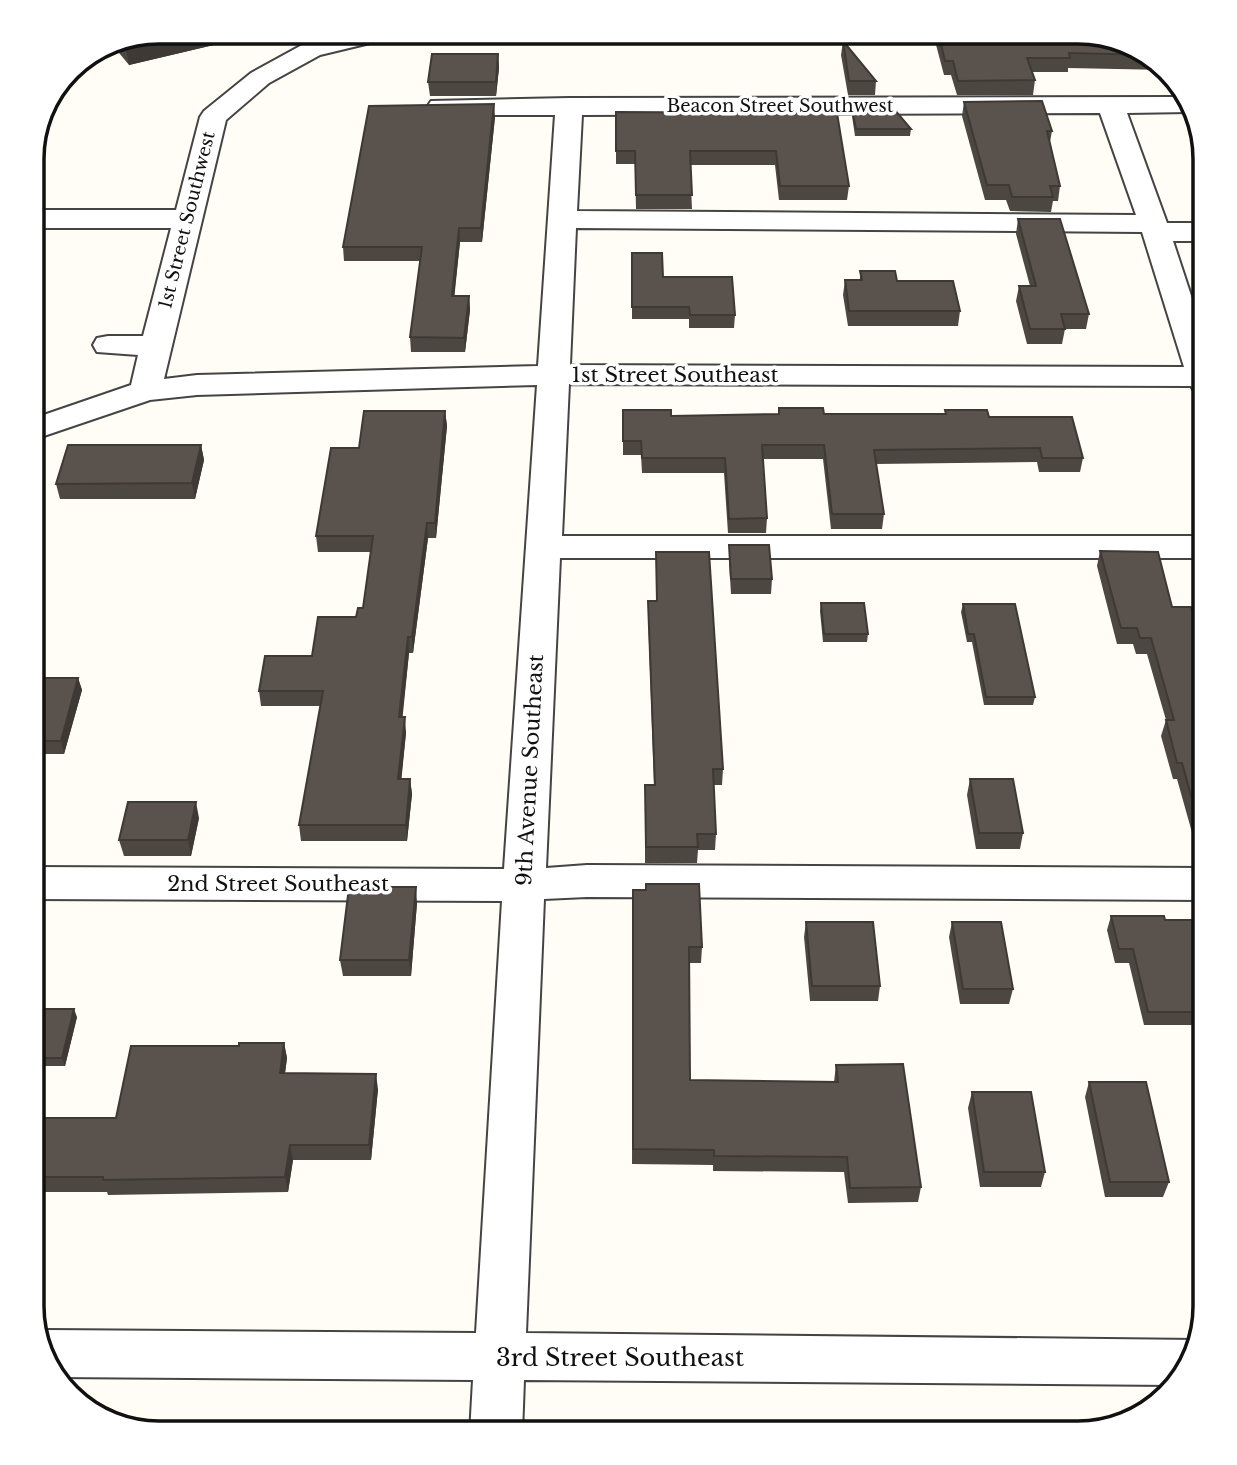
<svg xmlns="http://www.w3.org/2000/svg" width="1237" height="1465" font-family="'Libre Baskerville',serif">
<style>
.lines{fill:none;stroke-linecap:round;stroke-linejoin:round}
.minor-casing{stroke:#444;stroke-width:4}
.minor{fill:#fff;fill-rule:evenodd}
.wall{fill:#4d4742}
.shaded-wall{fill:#3f3936}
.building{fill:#5a524d;stroke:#3f3936;stroke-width:2}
.labels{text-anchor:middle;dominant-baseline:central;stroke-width:7;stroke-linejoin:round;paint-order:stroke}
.far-street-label{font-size:18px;fill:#111;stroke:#fff}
.street-label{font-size:21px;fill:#111;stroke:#fff}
.near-street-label{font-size:24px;fill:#111;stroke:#fff}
.rim{fill:none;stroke:#111;stroke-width:3.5}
</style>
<rect width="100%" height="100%" fill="#fffdf5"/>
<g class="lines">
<defs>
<path id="minor" d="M357,32H398L395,37L320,55L269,83L226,120L164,379L197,375L538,366L555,115H440L431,113L427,107L431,101L569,98L1185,97L1190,112L1127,113L1167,223H1205V241H1173L1205,338V393L1194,391L1191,386L569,384L562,536H1205V558H560L546,868L587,865L1205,868V900L587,897L544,899L526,1333L1198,1340L1192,1363L1174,1385L524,1380L522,1433H470L473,1380L55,1377L40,1332L47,1330L476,1333L502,901L32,899V867L504,869L537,385L197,395L150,400L32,440V419L131,385L138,355L97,352L93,345L97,338L108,336H143L171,228H32V210H176L200,117L204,111L251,73L302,45ZM1100,113L1136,215L577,211L582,115ZM576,228L1142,232L1184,367L570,365Z"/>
</defs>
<use href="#minor" class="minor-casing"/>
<use href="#minor" class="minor"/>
</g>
<path class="wall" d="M159,32H269L129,65L115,48Z
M936,32H1086L1142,48L1166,70L1068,68V72H1032L1035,80L1033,95H957L951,75H944L935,41Z
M843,41L876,81L875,95H848L841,55Z
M498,54L499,68L496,96H430L428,82Z
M964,102L1052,131L1050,142L1060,186L1058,201H1053L1051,212L1010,211L1006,200H985L962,116Z
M852,109L911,129L910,136H855L852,116Z
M616,112L837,113L849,186L847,200H779L775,165H690L692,209H636L635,164H616Z
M495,117L482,242H460L454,296H469L470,310L465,352H411L410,337L420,261H344L343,247Z
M1018,219L1089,314L1086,329H1065L1062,344H1027L1016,301L1019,286H1030L1016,234Z
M632,253L663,277L735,315L734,328H689V319H632Z
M860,271L897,281L960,311L958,326H848L843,295L845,280H860Z
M779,408L824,414H945V410L989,417L1083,458L1080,472H1039L1037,462L876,464L884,514L882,529H831L823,459H763L767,518L766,533H728L724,473H642L641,455H623V410L671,416L778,414Z
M445,411L447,426L436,538H428L413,653H409L402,717L406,733L401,779H410L412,794L407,841H301L299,825L320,706H261L259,691L312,656L356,617L363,608L371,552H318L316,536L359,448Z
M201,445L204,460L195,499H60L56,484Z
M729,545L772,579L771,594H731L729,561Z
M1100,551L1172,607L1205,656V854H1198L1177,779H1173L1161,736L1166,720L1147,654H1136L1133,644H1117L1097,566Z
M656,552L723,769L722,785H713L716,834L715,850H698L697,863H645V785H654L648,616V601H656Z
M821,603L868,634L867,642H823L820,611Z
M963,604L1035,697L1033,705H984L972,642H967L961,612Z
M32,678H78L82,690L64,754H32Z
M970,779L1023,833L1020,849H976L967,795Z
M199,818L191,856H124L119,840Z
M633,890L702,947L701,963H689L690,1080L834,1082L836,1065L921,1187L918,1202L848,1203L844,1172L713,1171V1165L632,1164Z
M417,903L411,976H343L340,960Z
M1111,916L1165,920H1205V1025H1144L1129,963H1115L1107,930Z
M806,922L880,986L878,1001H810L804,937Z
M952,922L1013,989L1009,1004H960L949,937Z
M32,1009L77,1017L65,1066H32Z
M284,1043L287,1058L285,1073L378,1089L371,1160H293L288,1192L108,1195L107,1192H32V1118H116Z
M1089,1082L1169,1182L1163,1197H1105L1085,1097Z
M972,1092L1045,1172L1041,1187H980L968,1108Z"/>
<path class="shaded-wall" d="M159,32H269L129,65L125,44Z
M498,54L499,68L496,96V82Z
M494,104L495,117L482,242L481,228Z
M459,228L460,242L453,310L452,296Z
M469,296L470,310L465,352L464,338Z
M445,411L447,426L436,538L435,523Z
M201,445L204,460L195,499L192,483Z
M427,523L428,538L413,653L412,637Z
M408,637L409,653L401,733L399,717Z
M78,678L82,690L64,754L61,741Z
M405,717L406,733L400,794L398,779Z
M410,779L412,794L407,841L406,825Z
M196,802L199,818L191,856L188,840Z
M416,887L417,903L411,976L409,960Z
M74,1009L77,1017L65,1066L62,1058Z
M284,1043L287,1058L283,1088L280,1073Z
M376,1074L378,1089L371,1160L369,1145Z
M290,1145L293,1160L288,1192L285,1177Z"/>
<path class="building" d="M938,32H1086L1142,48L1150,55L1069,53L1070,58H1027L1035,80L958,81L953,61H945Z
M843,41L876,81H849Z
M432,54H498L496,82H428Z
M1042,101L1052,131H1047L1060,186H1050L1053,197H1012L1009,185H987L964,102Z
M494,104L481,228H459L452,296H469L464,338L410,337L422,247H343L369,106Z
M852,109H894L911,129H856Z
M616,112L837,113L849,186H780L776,151H690L692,195H636L635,151H616Z
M1018,219H1060L1089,314H1061L1065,329H1030L1019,286H1036Z
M632,253H662L663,277H732L735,315H690L689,307H632Z
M860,271H895L897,281H953L960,311H849L845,280H862Z
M779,408H823L824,414H946L945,410H987L989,417H1072L1083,458H1042L1040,448L874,450L884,514H832L824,445H762L767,518L729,519L725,458H642L641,441H623V410H671V416L779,414Z
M364,411H445L435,523H427L412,637H408L399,717H405L398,779H410L406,825H299L323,691H259L265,656H312L318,617H356L358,608H363L373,536H316L331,448H359Z
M68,445H201L192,483L56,484Z
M729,545H769L772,579H731Z
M1100,551L1158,552L1172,607H1191L1205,656V839H1203L1182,763H1177L1166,720H1174L1151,638H1140L1137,628H1121Z
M656,552H709L723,769H713L716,834H697L698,847H646L645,785H655L648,601H657Z
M821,603H864L868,634H824Z
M963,604H1015L1035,697H986L974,634H968Z
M32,678H78L61,741H32Z
M970,779H1013L1023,833H979Z
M128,802H196L188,840H119Z
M646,884H699L702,947H689L690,1080L838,1082L836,1065L903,1064L921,1187L850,1188L847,1157L714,1156V1150L633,1149V890H646Z
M349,887H416L409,960H340Z
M1111,916H1164L1165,920H1205V1012H1148L1133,949H1119Z
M806,922H873L880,986H812Z
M952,922H1001L1013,989H963Z
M32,1009H74L62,1058H32Z
M239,1043H284L280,1073L376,1074L369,1145H290L285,1177L103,1180V1177H32V1118H116L131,1046H239Z
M1089,1082H1146L1169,1182H1110Z
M972,1092H1031L1045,1172H984Z"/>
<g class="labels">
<g class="far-street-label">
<text x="780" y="106">Beacon Street Southwest</text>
<text transform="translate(187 220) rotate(-76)">1st Street Southwest</text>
</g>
<g class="street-label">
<text x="675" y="375">1st Street Southeast</text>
<text transform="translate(530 770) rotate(-87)">9th Avenue Southeast</text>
<text x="278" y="884">2nd Street Southeast</text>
</g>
<g class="near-street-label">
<text x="620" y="1357">3rd Street Southeast</text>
</g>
</g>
<path d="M0 0H1237V1465H0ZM159 44H1078A115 115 0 0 1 1193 159V1306A115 115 0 0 1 1078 1421H159A115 115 0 0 1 44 1306V159A115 115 0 0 1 159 44Z" fill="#fff" fill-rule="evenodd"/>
<path class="rim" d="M159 44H1078A115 115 0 0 1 1193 159V1306A115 115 0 0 1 1078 1421H159A115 115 0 0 1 44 1306V159A115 115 0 0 1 159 44Z"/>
</svg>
